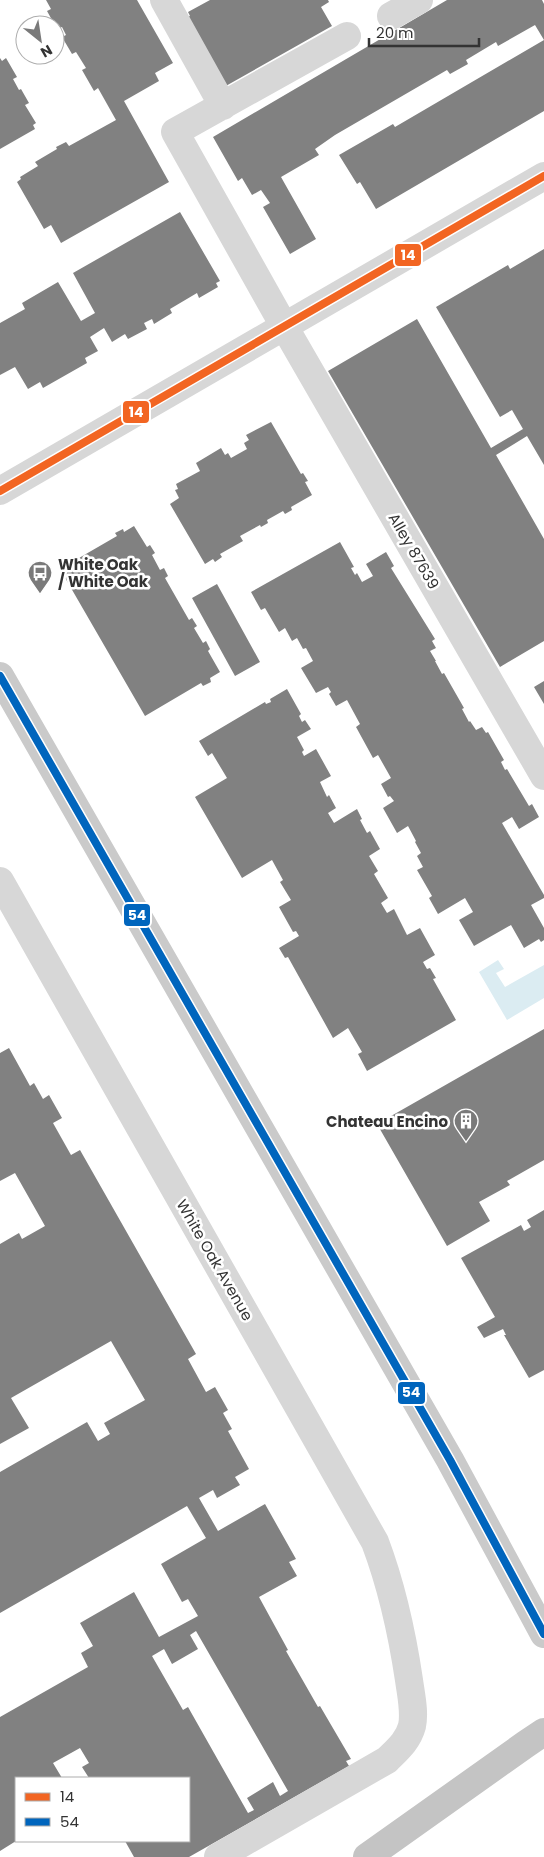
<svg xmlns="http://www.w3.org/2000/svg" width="544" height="1857" font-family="Poppins,sans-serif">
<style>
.water{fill:#dbecf2}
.building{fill:#818181;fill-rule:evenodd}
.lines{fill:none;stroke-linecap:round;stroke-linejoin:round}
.minor{stroke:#d7d7d7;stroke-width:28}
.major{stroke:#cacaca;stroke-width:28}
.highway{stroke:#c4c4c4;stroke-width:28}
.bus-1-casing{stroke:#fff;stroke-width:11}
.bus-2-casing{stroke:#fff;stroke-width:11}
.bus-1{stroke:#f26522;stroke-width:8}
.bus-2{stroke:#0065bd;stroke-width:8}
.labels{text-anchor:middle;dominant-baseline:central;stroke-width:5;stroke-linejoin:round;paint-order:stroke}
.street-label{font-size:15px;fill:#333;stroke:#fff}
.poi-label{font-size:15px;font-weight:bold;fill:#333;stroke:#fff;text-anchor:start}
.line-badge{stroke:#fff;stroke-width:2}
.badge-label{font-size:14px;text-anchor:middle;font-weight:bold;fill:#fff}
</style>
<rect width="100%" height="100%" fill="#fff"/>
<path class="water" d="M498,960L504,969L496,973L505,987L544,965V998L507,1020L479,972Z"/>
<path class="building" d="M46,0H137L173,63L155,73L159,81L124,101L169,182L61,243L51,225L44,229L17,182L21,179L20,177L38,166L35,162L57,149L56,147L66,142L69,146L116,120L98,88L94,91L82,70L86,68L76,52L72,54L62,37L66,35L62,27L57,29L47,11L51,9Z
M210,0H328L329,2L321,7L332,26L224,87L185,18L190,16L188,12Z
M447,0H542L544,4V111L376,209L360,182L357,184L339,155L393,124L395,127L544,40L535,25L498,46L496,42L466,60L468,64L450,74L447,70L335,135L315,149L319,155L281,177L316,239L290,254L263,207L270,203L261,190L252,195L242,178L238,181L213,137Z
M0,58L2,61L6,58L17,77L13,79L19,90L21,89L29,103L25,105L36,123L33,125L35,129L0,149Z
M180,212L220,281L216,283L218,287L199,298L197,293L170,309L172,313L154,324L152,319L144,323L147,329L128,339L125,334L112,342L104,328L90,337L98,351L85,358L87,363L43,388L40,382L28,389L15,367L0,375V323L25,309L22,303L58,282L81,321L95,313L73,273Z
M544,249V465L527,436L496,455L544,539V641L500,667L328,371L417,319L491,448L523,429L512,410L500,417L436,307L508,265L510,269Z
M271,422L301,474L303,473L308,481L305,482L312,495L291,507L292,510L285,514L283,511L267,520L268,523L261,527L260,525L240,536L243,541L220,554L222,557L215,562L213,559L205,564L170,504L179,498L175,490L178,489L176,484L200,471L196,463L221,448L225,455L228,453L231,458L247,449L244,443L249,440L246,435Z
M134,526L147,547L150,545L155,553L152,555L160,570L164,568L168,576L165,578L189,620L192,618L197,626L194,628L203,643L206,641L210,649L208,651L220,672L210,678L211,682L203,686L201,683L145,716L60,569L117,536L115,533L123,529L124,532Z
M340,542L354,567L351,568L355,575L357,573L362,582L373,576L366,564L386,552L394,566L391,568L435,639L432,641L436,648L430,651L436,661H435L442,674L444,673L464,708L462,709L469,722L470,721L476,730L482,727L486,733L488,732L504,760L501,762L505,770L507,769L529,806L532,804L539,817L519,829L512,817L502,823L544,895V898L531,905L544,928V940L541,942L539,939L524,948L511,925L474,946L459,920L473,912L465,898L438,914L429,898L432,896L417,870L423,867L417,856L421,853L415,842L416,841L408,826L397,833L383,808L394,801L390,796L388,797L381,784L391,778L378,755L373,758L356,727L360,724L347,700L336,706L329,694L331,692L328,687L316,693L301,668L313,661L306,648L303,649L297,638L292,641L285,628L279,632L265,608L261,610L251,592Z
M217,584L260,662L235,676L192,598Z
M544,681V704L534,687Z
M287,689L301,714L299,716L302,722L305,720L311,729L297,737L304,750L302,752L304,756L316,749L331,776L320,782L327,797L329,795L336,808L328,813L334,823L357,809L362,819L360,820L367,833L370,831L380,849L369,856L378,871L374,874L388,898L381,903L387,913L394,909L407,935L420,928L435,955L423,962L427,969L430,968L436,978L433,979L456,1020L367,1071L358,1054L362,1052L348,1028L333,1038L288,957L285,958L279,948L299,936L296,931L293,932L279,907L291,900L280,882L283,880L272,860L242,878L195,797L227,778L212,753L208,756L199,741L265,702L266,704L271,702L270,699Z
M544,1029V1160L507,1181L510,1185L479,1202L490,1221L447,1246L377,1124Z
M9,1048L30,1086L34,1083L43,1099L49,1095L62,1118L53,1123L71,1155L80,1150L196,1354L188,1359L206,1392L215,1387L228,1410L223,1413L232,1429L228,1431L249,1469L235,1477L240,1485L217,1498L213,1490L199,1498L218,1531L265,1504L296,1559L289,1562L297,1576L259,1597L288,1650L286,1651L318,1707L320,1706L351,1759L346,1761L349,1766L189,1857H134L125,1841H189V1778H89L82,1767L89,1763L80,1748L53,1763L62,1778H16V1841L0,1851V1717L88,1667L81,1653L93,1646L80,1623L134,1592L159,1637L198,1616L188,1599L182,1602L161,1564L206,1538L187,1506L0,1613V1472L87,1422L98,1441L110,1434L104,1423L145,1400L111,1341L11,1398L29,1428L0,1444V1244L19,1233L22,1239L45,1226L15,1173L0,1181V1053ZM196,1631L288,1791L280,1796L273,1782L247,1798L254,1810L248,1813L188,1707L183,1710L152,1656L164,1649L172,1664L198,1649L190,1635Z
M544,1210V1370L529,1378L504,1335H506L503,1329L484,1338L477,1327L495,1317L461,1258L521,1225L524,1231L531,1227L527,1220Z"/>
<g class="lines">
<path class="minor" d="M164,0L223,106
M391,16L419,0
M347,36L175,132L284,326L544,776
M0,491L544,176
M0,881L375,1542C392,1587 402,1633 409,1680C411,1695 415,1712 412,1726C408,1741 397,1750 387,1760L218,1857"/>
<path class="major" d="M0,676L450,1460L544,1634"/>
<path class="highway" d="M367,1857L526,1744L544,1732"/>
<defs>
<path id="bus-1" d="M0,491L544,176"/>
<path id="bus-2" d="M0,676L450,1460L544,1634"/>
</defs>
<use href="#bus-1" class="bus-1-casing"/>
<use href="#bus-2" class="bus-2-casing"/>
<use href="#bus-1" class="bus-1"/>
<use href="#bus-2" class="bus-2"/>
</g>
<defs>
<symbol id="bus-pin" viewBox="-11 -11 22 30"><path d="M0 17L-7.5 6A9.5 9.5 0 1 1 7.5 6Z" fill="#7a7a7a" stroke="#fff"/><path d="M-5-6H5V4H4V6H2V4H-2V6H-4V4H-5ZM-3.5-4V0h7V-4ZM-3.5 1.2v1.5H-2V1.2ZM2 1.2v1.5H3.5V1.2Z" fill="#fff"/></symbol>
<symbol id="building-pin" viewBox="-11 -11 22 30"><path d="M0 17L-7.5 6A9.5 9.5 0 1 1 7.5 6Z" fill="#7a7a7a" stroke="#fff"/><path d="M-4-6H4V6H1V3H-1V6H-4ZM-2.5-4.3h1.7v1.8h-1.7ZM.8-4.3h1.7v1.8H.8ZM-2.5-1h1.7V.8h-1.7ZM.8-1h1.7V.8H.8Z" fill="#fff"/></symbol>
</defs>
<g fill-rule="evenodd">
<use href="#bus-pin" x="26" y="559" width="28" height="38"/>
<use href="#building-pin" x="452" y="1107" width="28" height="38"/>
</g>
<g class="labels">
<g class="street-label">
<text transform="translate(414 551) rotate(60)">Alley 87639</text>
<text transform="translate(215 1260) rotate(60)">White Oak Avenue</text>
</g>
<g class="poi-label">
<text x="58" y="564">White Oak<tspan x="58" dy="17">/ White Oak</tspan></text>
<text x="448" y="1121" text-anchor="end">Chateau Encino</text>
</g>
</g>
<g class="line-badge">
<rect x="394" y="243" width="28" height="24" rx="5" fill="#f26522"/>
<rect x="122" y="400" width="28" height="24" rx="5" fill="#f26522"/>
<rect x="123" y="903" width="28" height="24" rx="5" fill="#0065bd"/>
<rect x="397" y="1381" width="29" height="24" rx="5" fill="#0065bd"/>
</g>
<g class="badge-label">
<text x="408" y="260">14</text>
<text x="136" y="417">14</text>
<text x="137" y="920">54</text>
<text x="411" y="1397">54</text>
</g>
<rect x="15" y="1777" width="175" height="65" fill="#ffffff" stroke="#adadad"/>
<rect x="25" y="1793" width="25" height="8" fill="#f26522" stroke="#adadad"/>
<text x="60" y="1802" font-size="15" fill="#333333">14</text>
<rect x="25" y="1818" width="25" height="8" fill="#0065bd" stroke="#adadad"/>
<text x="60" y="1827" font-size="15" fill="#333333">54</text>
<g transform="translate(40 40) rotate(150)"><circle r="24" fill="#ffffff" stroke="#adadad"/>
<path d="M0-4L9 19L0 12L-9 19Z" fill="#7a7a7a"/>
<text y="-8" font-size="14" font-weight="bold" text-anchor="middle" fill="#333333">N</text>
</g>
<path d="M369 38v8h110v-8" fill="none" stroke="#333333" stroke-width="2.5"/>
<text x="376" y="38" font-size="15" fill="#333333" stroke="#ffffff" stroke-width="4" paint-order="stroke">20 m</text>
</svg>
